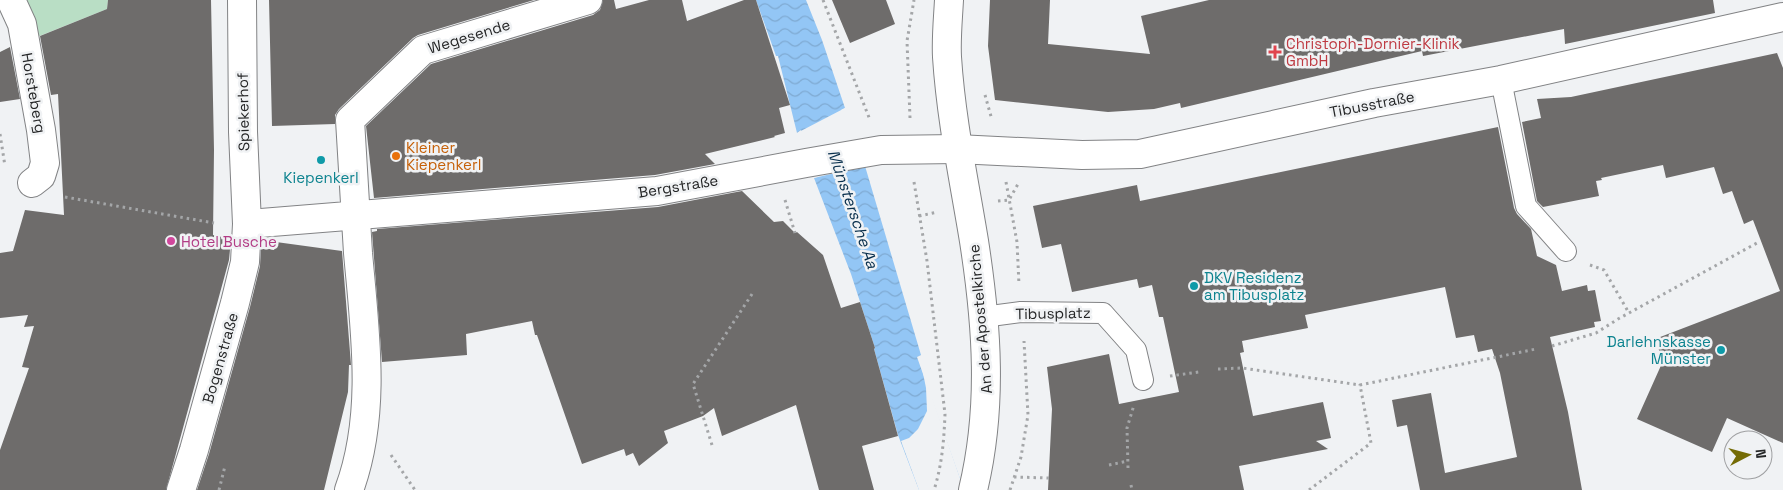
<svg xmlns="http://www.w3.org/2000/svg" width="1783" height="490" font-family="'Space Grotesk',sans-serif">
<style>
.garden{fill:#b9dec5}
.water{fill:url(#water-waves)}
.pier{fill:#f0f2f4}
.building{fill:#6e6c6b}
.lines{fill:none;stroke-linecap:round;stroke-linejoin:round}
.service-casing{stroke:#828385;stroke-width:22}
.pedestrian-casing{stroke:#828385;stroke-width:30}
.minor-casing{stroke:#828385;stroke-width:30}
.secondary-casing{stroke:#828385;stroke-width:30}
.path{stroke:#a4a6a8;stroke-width:3;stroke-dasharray:2.5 4;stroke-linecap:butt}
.service{stroke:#fff;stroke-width:20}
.pedestrian{stroke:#fff;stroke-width:28}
.minor{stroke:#fff;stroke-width:28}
.secondary{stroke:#fff;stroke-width:28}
.health-dot{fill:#e0444e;stroke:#f0f2f4;stroke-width:2}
.food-dot{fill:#e8710a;stroke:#f0f2f4;stroke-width:2}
.culture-dot{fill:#0f9aa8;stroke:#f0f2f4;stroke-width:2}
.hotel-dot{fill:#d1479c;stroke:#f0f2f4;stroke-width:2}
.labels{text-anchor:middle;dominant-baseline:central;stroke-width:5;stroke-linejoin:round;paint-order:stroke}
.street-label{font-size:15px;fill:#252627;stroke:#f0f2f4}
.health-label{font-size:15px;fill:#be3a42;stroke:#f0f2f4;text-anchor:start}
.food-label{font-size:15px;fill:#c56008;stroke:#f0f2f4;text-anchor:start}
.culture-label{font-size:15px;fill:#0d838f;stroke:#f0f2f4}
.hotel-label{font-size:15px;fill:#b23c85;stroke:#f0f2f4;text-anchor:start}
.water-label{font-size:16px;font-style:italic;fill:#072e4c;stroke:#f0f2f4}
</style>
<defs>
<pattern id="water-waves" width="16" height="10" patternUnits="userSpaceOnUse" patternTransform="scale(1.25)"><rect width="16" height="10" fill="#93c6f5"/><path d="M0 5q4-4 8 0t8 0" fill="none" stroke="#7faad2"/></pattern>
</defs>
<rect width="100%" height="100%" fill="#f0f2f4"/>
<path class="garden" d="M26,0H108L107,9L37,37Z"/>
<path class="water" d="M756,0H806L822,40L845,108L841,110L860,167L865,166L921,355L917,357L964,490H919L898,435L874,349L875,348L851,274L814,178L817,177L801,130L797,133L778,56H776Z"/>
<path class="pier" d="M845,108L846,110L844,111L862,164L865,166L814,178L800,134L798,135L797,133Z
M922,368L964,490H919L901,441L909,438L918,429L927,411L926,388Z"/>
<path class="building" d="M108,0H211L214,150L213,235L231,239L229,260L166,490H0V450L29,368L22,367L34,326L24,327L28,315L0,318V253L13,251L25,210L64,215L58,94L51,95L40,36L107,9Z
M269,0H534L418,35L413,38L339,109L335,115V124L272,126Z
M603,0H614L616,9L649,0H682L687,21L744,0H756L790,105L779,108L785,133L774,136L775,137L705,154L715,164L655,175L374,198L366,126L431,64L593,15L600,10Z
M832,0H886L895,24L850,43Z
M990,0H1050L1048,44L1150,54L1141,16L1209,0H1713L1715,13L1565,44L1564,29L1423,56L1422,51L1181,108L1180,103L1154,109L1108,112L995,100L988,46Z
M10,47L20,99L0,102V52Z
M1777,53L1783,68V443L1727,418L1712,452L1637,419L1663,361L1655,339L1780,291L1753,220L1744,224L1732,191L1723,194L1714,167L1666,178L1663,165L1601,178L1602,180L1596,181L1599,196L1543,207L1537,201L1522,122L1541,118L1537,99L1571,97Z
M1498,127L1514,208L1517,214L1531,229L1537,256L1556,265L1562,291L1587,285L1588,291L1595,290L1601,321L1594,322L1595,327L1550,337L1568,412L1582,490H1420L1407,425L1397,427L1392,400L1431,393L1445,473L1517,457L1500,373L1492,349L1478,352L1474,335L1456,338L1445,287L1305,315L1308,328L1242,341L1244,352L1240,353L1253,416L1323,402L1331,438L1316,441L1328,449L1239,466L1244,490H1048L1052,409L1047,367L1109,354L1119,404L1179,392L1163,317H1159L1152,285L1139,288L1137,279L1072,292L1061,244L1042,248L1033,206L1137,185L1140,201Z
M742,191L774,222L783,221L795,233L797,232L823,255L841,308L860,302L875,348L874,349L898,436L862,446L874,490H819L796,405L722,436L714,408L703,416L664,431L668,443L639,466L633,453L626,456L624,449L582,464L537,335H535L532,321L466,334L467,355L382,362L372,232L377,231V229L658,207Z
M276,242L342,251L351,365H349L348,392L324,490H197L209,454L250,307L260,266L261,247L274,250Z"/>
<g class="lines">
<defs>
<path id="service" d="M1501,80L1526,206L1566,251
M983,317L1021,312L1103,313L1136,350L1143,380"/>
<path id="pedestrian" d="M247,224L657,191L806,163L881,150L957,149
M349,490C377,414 365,331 358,253C355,209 353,164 350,120L423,50L588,0"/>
<path id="minor" d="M11,0L22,24L41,130L45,163L41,176L32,183
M957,149L1082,155L1140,154L1374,103L1501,80L1783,17
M181,490L194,450L235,303L245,262L247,224L243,132L242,0"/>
<path id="secondary" d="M949,0C948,19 946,38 947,57C951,119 964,180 974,241C987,325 993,407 973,490"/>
</defs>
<use href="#service" class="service-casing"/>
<use href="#pedestrian" class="pedestrian-casing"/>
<use href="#minor" class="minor-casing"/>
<use href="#secondary" class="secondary-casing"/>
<path class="path" d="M823,0L870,120
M985,95L992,120
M910,118L907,41L914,0
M0,134L5,166
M914,182L927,261L945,414C944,440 942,465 934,490
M1006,182L1017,242L1019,285
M65,197L214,223
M785,200L795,233
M998,201L1009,200L1018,184
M919,216L938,212
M1590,265L1604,270L1629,313
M1552,346L1596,333L1618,319L1757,243
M1218,369L1242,368L1360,385
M1170,376L1199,372
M712,445L693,384L754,291
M391,455L415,490
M1109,465L1128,461
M1128,468L1127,428L1134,405
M1014,477L1049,478
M1131,485L1132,490
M219,490L225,466
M1010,490L1021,457L1028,415L1024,341
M1309,490L1371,443L1360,385L1536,349"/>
<use href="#service" class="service"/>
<use href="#pedestrian" class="pedestrian"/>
<use href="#minor" class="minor"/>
<use href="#secondary" class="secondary"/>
</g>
<path class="health-dot" d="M1272.5 44.5h5v5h5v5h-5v5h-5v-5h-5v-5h5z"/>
<circle class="food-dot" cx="396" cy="156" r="5"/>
<g class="culture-dot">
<circle cx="321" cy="160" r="5"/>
<circle cx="1194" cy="286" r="5"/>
<circle cx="1721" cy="350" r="5"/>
</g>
<circle class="hotel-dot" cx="171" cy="241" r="5"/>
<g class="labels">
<g class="street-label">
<text transform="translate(469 36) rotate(-17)">Wegesende</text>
<text transform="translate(34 93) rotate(80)">Horsteberg</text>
<text transform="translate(1372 104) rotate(-11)">Tibusstraße</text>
<text transform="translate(243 112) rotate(-91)">Spiekerhof</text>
<text transform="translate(678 186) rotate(-9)">Bergstraße</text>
<text transform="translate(1053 313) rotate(-1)">Tibusplatz</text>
<text transform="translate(980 319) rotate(-95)">An der Apostelkirche</text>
<text transform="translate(220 358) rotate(-74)">Bogenstraße</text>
</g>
<g class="health-label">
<text x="1286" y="43">Christoph-Dornier-Klinik<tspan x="1286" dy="17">GmbH</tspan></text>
</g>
<g class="food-label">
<text x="406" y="147">Kleiner<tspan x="406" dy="17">Kiepenkerl</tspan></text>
</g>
<g class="culture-label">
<text x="321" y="177">Kiepenkerl</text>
<text x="1204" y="277" text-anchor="start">DKV Residenz<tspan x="1204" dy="17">am Tibusplatz</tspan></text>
<text x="1711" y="341" text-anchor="end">Darlehnskasse<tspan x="1711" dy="17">Münster</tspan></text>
</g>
<g class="hotel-label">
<text x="181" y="241">Hotel Busche</text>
</g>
<g class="water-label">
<text transform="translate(853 209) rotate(71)">Münstersche Aa</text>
</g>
</g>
<g transform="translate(1748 455) rotate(84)"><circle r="24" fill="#f0f2f4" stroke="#9fa0a2"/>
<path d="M0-4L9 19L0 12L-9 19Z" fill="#746b05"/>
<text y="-8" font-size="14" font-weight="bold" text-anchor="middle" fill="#252627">N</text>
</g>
</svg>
